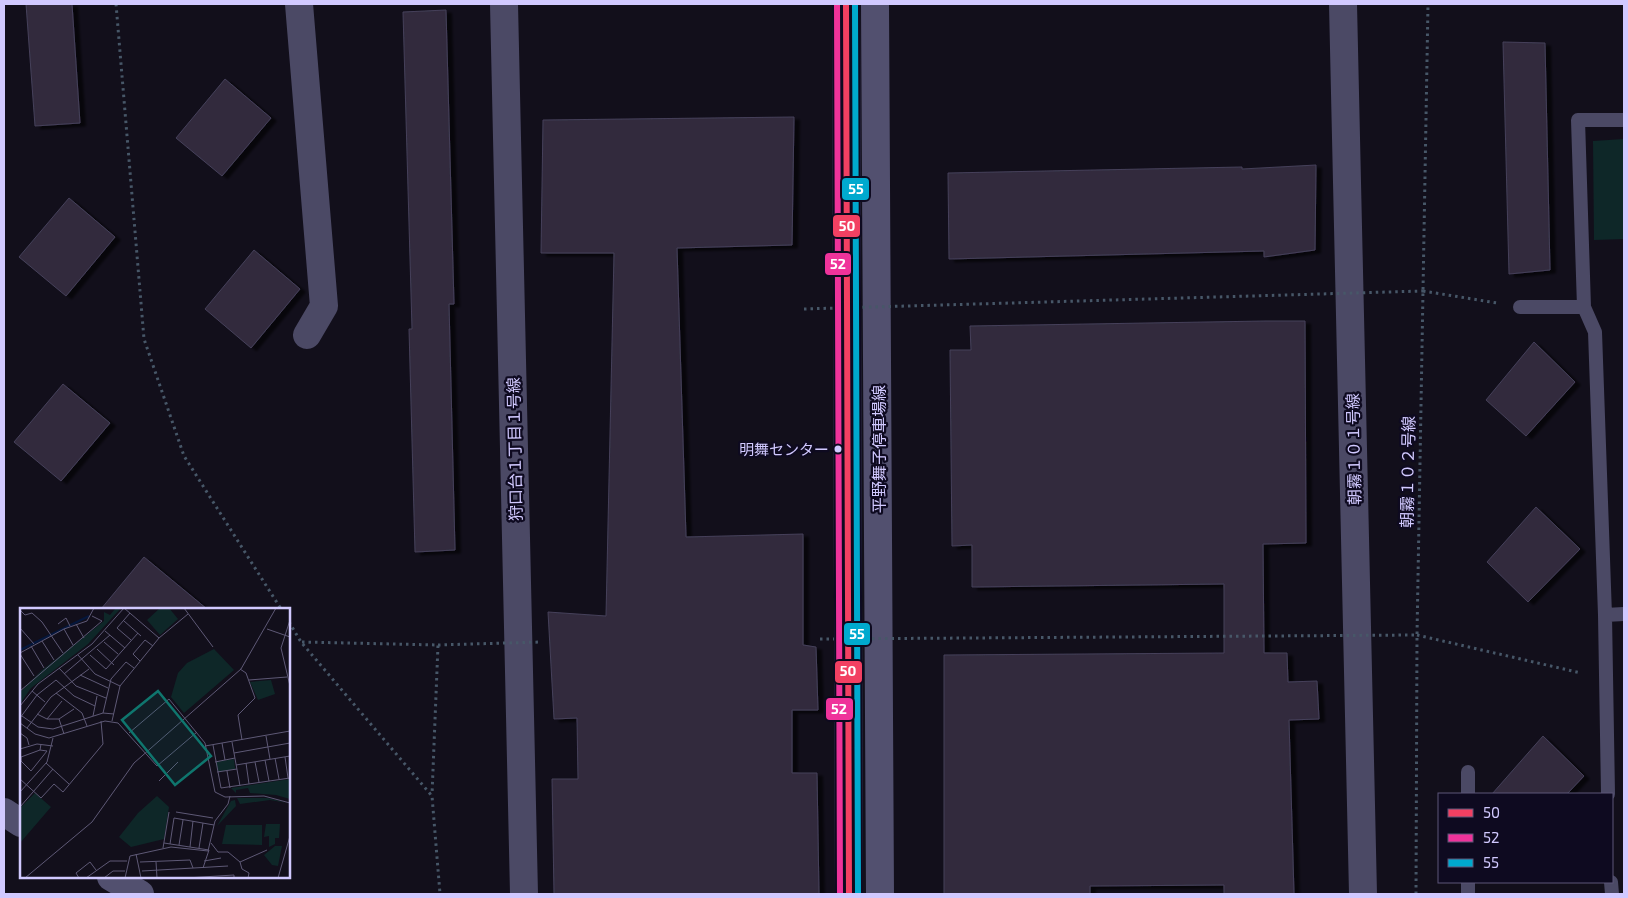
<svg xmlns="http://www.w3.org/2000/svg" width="1628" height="898" font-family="'Exo 2','Noto Sans JP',sans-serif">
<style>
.park{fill:#0e2728}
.building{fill:#302c3e;stroke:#46405a;filter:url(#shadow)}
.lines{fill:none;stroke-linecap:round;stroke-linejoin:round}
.path{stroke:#475768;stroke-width:3;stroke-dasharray:2.5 4;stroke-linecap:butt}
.lane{stroke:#4b4965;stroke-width:14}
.street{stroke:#4b4965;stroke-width:28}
.secondary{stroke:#52506f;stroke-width:28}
.path-bridge{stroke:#475768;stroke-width:3;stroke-dasharray:2.5 4;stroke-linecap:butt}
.bus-1-casing{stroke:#0e0a20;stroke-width:10}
.bus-2-casing{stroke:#0e0a20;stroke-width:10}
.bus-3-casing{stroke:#0e0a20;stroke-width:10}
.bus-1{stroke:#f24062;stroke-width:6}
.bus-2{stroke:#ef339a;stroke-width:6}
.bus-3{stroke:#00a9ce;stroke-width:6}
.bus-dot{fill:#d1c9ff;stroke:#0e0a20;stroke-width:2}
.labels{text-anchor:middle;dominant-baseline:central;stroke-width:4.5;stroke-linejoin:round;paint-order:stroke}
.bus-label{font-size:15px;fill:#d1c9ff;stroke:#0e0a20;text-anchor:end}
.street-label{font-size:16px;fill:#d1c9ff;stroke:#0e0a20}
.inset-river{fill:none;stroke:#05173c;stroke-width:2.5}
.inset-road{fill:none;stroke:#5e5976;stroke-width:1}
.view{fill:#0f766e;fill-opacity:0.15;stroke:#0f766e;stroke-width:2.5}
.inset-edge{fill:none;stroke:#d1c9ff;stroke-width:2.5}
.line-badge{stroke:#0e0a20;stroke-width:2}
.badge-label{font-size:14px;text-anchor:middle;font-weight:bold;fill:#fff}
</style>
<defs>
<filter id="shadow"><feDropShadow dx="5.5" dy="3" stdDeviation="1" flood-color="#0009"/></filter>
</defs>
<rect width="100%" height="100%" fill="#120f1b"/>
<path class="park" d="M1624,139V239L1594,240L1593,141Z"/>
<path class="building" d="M26,4H72L80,123L35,126Z
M446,10L454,304H449L455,550L415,552L409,329H412L403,12Z
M1503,42L1545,43L1550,270L1509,274Z
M225,79L271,118L222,176L176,138Z
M794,117L792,245L677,248L686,537L803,534V645L816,647L818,710H792V773H817L819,894H554L552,779H578L577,718L554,719L548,612L606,616L614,253H541L543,120Z
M1316,165L1315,250L1264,257V251L949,259L948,173L1242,167V169Z
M69,198L115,237L66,296L19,257Z
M254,250L300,289L251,348L205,309Z
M1265,321H1305L1306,543L1263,544L1264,653H1287L1288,682L1317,681L1319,719L1289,720L1294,894H1224V885L1090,886V894H944V655L1224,653V584L972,587V545L952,546L950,350H971L970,326Z
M1534,342L1575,382L1526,436L1486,400Z
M63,384L110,423L61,481L14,442Z
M1536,507L1580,549L1528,602L1487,562Z
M144,557L207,609H101Z
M1543,736L1584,776L1567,794H1492Z"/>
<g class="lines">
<path class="path" d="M116,4L144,339L184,456L281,609
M1423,291L1497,303
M289,622L301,642L432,796L440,894
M1417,635L1581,673
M302,642L438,645L432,795
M1416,894L1417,635L1428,4"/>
<path class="lane" d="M1520,307H1584
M1605,615L1624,614
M1468,772V794
M1608,794L1605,615L1595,332L1584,307L1578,120H1624
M1611,882L1612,894
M1468,894V882"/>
<path class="street" d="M299,4L324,306L307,335
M504,4L524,894
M1343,4L1363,894"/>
<path class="secondary" d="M846,4L849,894
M875,4L880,894
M4,812L21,823
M111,877L140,894"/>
<path class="path-bridge" d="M804,309L1423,291
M820,639L1417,635
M438,645L541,642"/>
<defs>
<path id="bus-1" d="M846,4L849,894"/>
<path id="bus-2" d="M837,4L840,894"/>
<path id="bus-3" d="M855,4L858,894"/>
</defs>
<use href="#bus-1" class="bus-1-casing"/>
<use href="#bus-2" class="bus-2-casing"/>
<use href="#bus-3" class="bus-3-casing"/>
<use href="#bus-1" class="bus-1"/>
<use href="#bus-2" class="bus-2"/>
<use href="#bus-3" class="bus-3"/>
</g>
<circle class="bus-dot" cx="838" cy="449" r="4.5"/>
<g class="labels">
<g class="bus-label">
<text x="829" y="449">明舞センター</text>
</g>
<g class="street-label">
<text transform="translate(514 449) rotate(-91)">狩口台１丁目１号線</text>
<text transform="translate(878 449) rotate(-90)">平野舞子停車場線</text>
<text transform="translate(1353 449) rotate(-91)">朝霧１０１号線</text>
<text transform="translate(1407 472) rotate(-89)">朝霧１０２号線</text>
</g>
</g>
<g transform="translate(20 608)">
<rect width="270" height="270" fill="#120f1b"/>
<path d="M217,190H248L267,195L250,192L220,196ZM215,192L216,198L197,218L211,193Z" fill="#0e2728"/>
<path d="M101,0L68,36L11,80L0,96V84L21,63L84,13V4L90,7L95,1ZM140,0H149L158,11L140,27L127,12ZM194,41L214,62L164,105L151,89L158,65L167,55ZM251,72L255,86L238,92L230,74ZM214,151L215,161L198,164L196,154ZM270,171V191L256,187L230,185L228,180L216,182V185L211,180ZM15,185L31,199L0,235V200ZM137,188L149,199L144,231L111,239L99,229L118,205ZM246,216H260L259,230H255V236L249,239V228L244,229ZM206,217H242V237L202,236ZM255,238H262L258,258L252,257L244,247Z" fill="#0e2728"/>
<path class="inset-river" d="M0,42L69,8"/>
<path class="inset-road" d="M104,0L139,30L168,6M164,0L193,39M0,2L5,7L12,5L22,14L43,45M110,5L97,20L111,32M270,12L261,40L270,78M104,13L121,28M38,16L46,10L50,18M56,16L64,30M0,20L14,36M44,21L53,37M247,21L270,29M85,23L105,40M22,33L34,52M84,34L98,46M11,38L24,60M77,41L94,57M0,45L44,21L67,13L74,0M0,46L14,68M58,47L75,66L100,78M70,47L86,61L118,25M120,53L113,46L125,32L133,38M39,60L56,78L86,90M220,61L226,65L235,90L218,107L222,132M44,66L90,27M60,67L88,80M229,72L267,69M0,83L82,13L72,8M12,83L25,94M36,85L62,105L67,118M0,98L18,76L72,36L104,0M83,105L91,71L106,54L114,60M17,106L27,111H39L54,101M2,108L18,119L33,121L83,105L94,106M73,108L77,88M0,110L17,87L36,72L54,88L75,98M27,111L42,93M39,111L44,126M92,113L100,78L139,30M0,115L15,126L29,130L85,113L98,115L137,158L177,124M7,120L31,89L69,61M0,125L7,130L9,137M109,125L149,91L185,135L195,184L205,189L244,188L270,195M246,128L250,151M212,134L220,178M202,135L205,152M193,137L201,180L270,170M185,138L270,123M0,141L17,136L33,138M20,142L1,149V153L11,163L27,143L20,142L21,136M214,145L270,135M265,149L268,170M255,150L259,171M245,152L249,173M195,154L215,150M235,154L239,174M26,155L49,176M226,155L229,176M216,157L270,148M207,163L210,180M197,164L217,161M0,171L21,190L34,176L43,184L83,136L81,113M139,173L158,154M0,184L27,154L33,130M0,199L33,161M156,204L193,210M144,235L189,242L183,260M191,235L198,244H208L220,254M150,236L154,210L194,217M159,237L163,212M170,239L173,213M143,240L149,204M179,240L183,215M116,246L121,270M184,253L201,250M120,254L170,252L173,260M136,254L137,270M220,254L247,242M220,254L222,261L229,265L228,270M122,263L208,258M5,270L72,214L114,155L221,61L256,0M59,270L56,265L70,254L76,262M66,270L90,253H107M84,270L93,263H105M105,270L110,248L151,239L188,243L195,213L208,196L210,188M166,270L214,267V270M258,270L270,228"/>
<path class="view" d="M138,83L191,148L155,177L102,112Z"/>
<rect width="270" height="270" class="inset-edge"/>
</g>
<g class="line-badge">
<rect x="841" y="177" width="29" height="24" rx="5" fill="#00a9ce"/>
<rect x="832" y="214" width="29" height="24" rx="5" fill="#f24062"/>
<rect x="824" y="252" width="28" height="24" rx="5" fill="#ef339a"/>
<rect x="843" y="622" width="28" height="24" rx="5" fill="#00a9ce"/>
<rect x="834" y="660" width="29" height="24" rx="5" fill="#f24062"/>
<rect x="825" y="697" width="29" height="24" rx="5" fill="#ef339a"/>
</g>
<g class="badge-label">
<text x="856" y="194">55</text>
<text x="847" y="231">50</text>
<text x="838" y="269">52</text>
<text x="857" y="639">55</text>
<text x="848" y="676">50</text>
<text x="839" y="714">52</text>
</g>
<rect width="1628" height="898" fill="none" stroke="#d1c9ff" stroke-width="10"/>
<rect x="1438" y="793" width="175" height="90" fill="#0e0a20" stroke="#5c5679"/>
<rect x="1448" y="809" width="25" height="8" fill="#f24062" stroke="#5c5679"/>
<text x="1483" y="818" font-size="15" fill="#d1c9ff">50</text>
<rect x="1448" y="834" width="25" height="8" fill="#ef339a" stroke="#5c5679"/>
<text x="1483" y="843" font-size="15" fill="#d1c9ff">52</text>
<rect x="1448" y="859" width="25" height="8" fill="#00a9ce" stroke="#5c5679"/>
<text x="1483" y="868" font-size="15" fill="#d1c9ff">55</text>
</svg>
